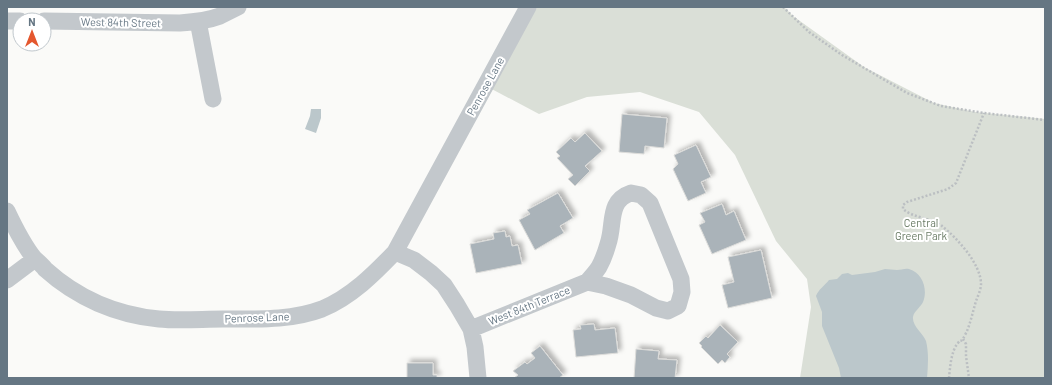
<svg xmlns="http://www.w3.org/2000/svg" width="1052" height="385" font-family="Barlow,sans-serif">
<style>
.green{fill:#dadfd7}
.water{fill:#bbc7cb}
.building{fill:#aab3b9;stroke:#dcdcda;filter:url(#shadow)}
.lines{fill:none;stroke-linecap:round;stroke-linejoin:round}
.path{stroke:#bbbfc2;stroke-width:2.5;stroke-dasharray:2 2;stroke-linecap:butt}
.minor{stroke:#c3c8cc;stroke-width:17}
.labels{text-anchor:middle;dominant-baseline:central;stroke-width:4;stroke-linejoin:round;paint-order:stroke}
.street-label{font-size:11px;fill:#657683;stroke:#fff}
.park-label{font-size:11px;fill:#687a64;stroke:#fff}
</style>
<defs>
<filter id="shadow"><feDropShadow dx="3.5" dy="-3.5" stdDeviation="2" flood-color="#0004"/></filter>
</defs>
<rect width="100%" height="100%" fill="#fafaf8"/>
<path class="green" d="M528,7H784L793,16L864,67L934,103L975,112L1045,119V378H800L811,307L807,279L776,241L735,155L699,112L640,92L587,97L539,114L486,86Z"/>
<path class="water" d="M311,109H321V118L316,133L305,129L310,116Z
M885,269C889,269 893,270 897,270C901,270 905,268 909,269C923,273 928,290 923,302C921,307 914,311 913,317C912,326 923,333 926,341C929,353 928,366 927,378H841L839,368L822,326V312L816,296C818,290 825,285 829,280L837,279L842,274L848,273L852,275L875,272Z"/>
<path class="building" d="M622,114L667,118L664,148L645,146L644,154L619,152Z
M585,133L602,151L585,166L590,171L575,186L568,179L573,175L557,158L560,156L556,152L571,138L575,142Z
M696,145L711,177L701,182L706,193L688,201L673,169L678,164L674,155Z
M558,193L573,218L560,226L564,233L535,250L519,220L530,214L527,210Z
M722,204L726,215L734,211L746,240L712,254L699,225L705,222L700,213Z
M505,231L506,237L510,236L512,246L518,245L522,264L476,273L470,244L494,239L493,233Z
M761,250L772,298L728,308L722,285L734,282L728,257Z
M594,324L595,330L615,328L618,353L576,357L573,330L581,329L580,325Z
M720,325L738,342L727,354L730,357L725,363L722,360L718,364L701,347L702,346L699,343L706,336L708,338Z
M540,346L563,375L559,378H514L518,375L513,371L525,362L527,364L535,358L531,353Z
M636,349L659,351L658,359L677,360L675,378H634Z
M407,363H433V375H437V378H407Z"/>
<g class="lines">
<path class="path" d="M783,7L809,32L842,55L907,93L941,106L984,113L1045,120
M963,339L966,344V356L969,378
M949,378C950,368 951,351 958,343C961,339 959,343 963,339C964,337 966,333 967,331C971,321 973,311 976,301C978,296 981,289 981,284C981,264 957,238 942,226C932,218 913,218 903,209V205L907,202L948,189L956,183L984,113"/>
<path class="minor" d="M7,21H20
M44,21L180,23C194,22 207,21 220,16C226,13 232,10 238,7
M198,21L213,99
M631,193L641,195L650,203L681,279L682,292L678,306L668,311L656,308L631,295L606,286L587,282C591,277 596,272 599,267C603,260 606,251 608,244C615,224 607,201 631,193Z
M7,211C15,228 23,244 34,258C38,262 42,265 45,269C77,298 117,315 159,319C179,321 203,319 223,319C256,319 290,321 322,309C351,297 374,274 395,252L528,7
M395,252L414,260L431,273L444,285L457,305L471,329L475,347L478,378
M7,280L35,259
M471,329L587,282"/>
</g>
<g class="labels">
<g class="street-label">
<text transform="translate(121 22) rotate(1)">West 84th Street</text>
<text transform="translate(485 86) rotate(-61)">Penrose Lane</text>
<text transform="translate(529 305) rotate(-22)">West 84th Terrace</text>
<text transform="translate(257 317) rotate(-2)">Penrose Lane</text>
</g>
<g class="park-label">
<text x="921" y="222">Central<tspan x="921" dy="13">Green Park</tspan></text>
</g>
</g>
<rect width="1052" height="385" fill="none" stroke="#657683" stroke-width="16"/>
<g transform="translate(32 32)"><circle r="19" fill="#ffffff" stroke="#c1c8cd"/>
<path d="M0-3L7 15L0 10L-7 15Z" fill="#e4572e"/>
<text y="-6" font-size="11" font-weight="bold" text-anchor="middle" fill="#657683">N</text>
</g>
</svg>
